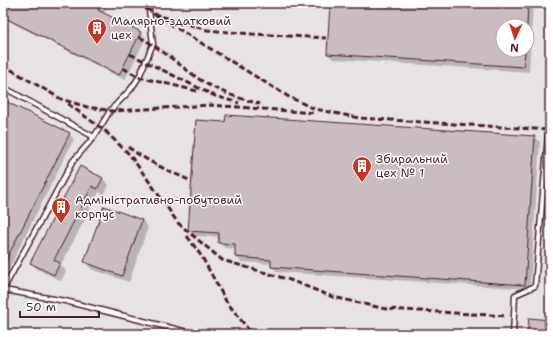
<svg xmlns="http://www.w3.org/2000/svg" width="553" height="337" font-family="'Shantell Sans',sans-serif">
<style>
.built{fill:#e7e2e3;fill-rule:evenodd}
.shadow{fill:#0003;fill-rule:evenodd}
.building{fill:#cabdc1;stroke:#4a1f2b}
.lines{fill:none;stroke-linecap:round;stroke-linejoin:round}
.service-casing{stroke:#4a1f2b;stroke-width:7}
.service{stroke:#fff;stroke-width:4}
.rail{stroke:#4a1f2b;stroke-width:3;stroke-dasharray:6 3;stroke-linecap:butt}
.labels{text-anchor:middle;dominant-baseline:central;stroke-width:3;stroke-linejoin:round;paint-order:stroke}
.poi-label{font-size:12px;fill:#4a1f2b;stroke:#fff;text-anchor:start}
</style>
<rect width="100%" height="100%" fill="#f4f2f2"/>
<filter id="ink" filterUnits="userSpaceOnUse"><feTurbulence type="fractalNoise" baseFrequency=".025" numOctaves="2"/><feDisplacementMap in="SourceGraphic" scale="8" xChannelSelector="R" yChannelSelector="G"/><feConvolveMatrix kernelMatrix="1 2 1 2 8 2 1 2 1" color-interpolation-filters="sRGB"/></filter>
<g filter="url(#ink)">
<path class="built" d="M3,3H550V334H3ZM503,26H527V50H503Z"/>
<path class="shadow" d="M3,3H109L103,14L141,33L146,38L125,80L3,18Z
M331,3H533L529,72L333,59L328,54ZM503,26H527V50H503Z
M3,101L69,134L74,139L3,280Z
M535,137L540,142L530,289L277,272L272,267V264L241,262L236,257V249L225,248L219,243L220,237L194,236L189,230Z
M81,167L103,179L109,185L104,195L99,192L61,265L66,271L61,281L37,269L31,262Z
M142,220L148,227L129,282L91,269L85,262Z"/>
<path class="building" d="M3,3H101L98,10L141,32L119,75L3,17Z
M330,3H528L527,26H503V50H525L524,67L327,54Z
M3,100L70,133L3,266Z
M226,115L535,136L525,285L271,267V260L235,257V244L218,243L219,233L188,231L196,120L225,122Z
M80,166L103,178L97,189L92,186L54,260L60,263L54,275L30,263Z
M104,206L142,220L122,276L84,262Z
M529,318L550,320V334H527Z"/>
<g class="lines">
<defs>
<path id="service" d="M3,87L94,137
M3,290L73,161L94,137L110,111L131,89L139,77L153,44L149,10L146,3
M4,290L65,301L195,334
M513,334L515,295L535,286L550,112"/>
</defs>
<use href="#service" class="service-casing"/>
<use href="#service" class="service"/>
<path class="rail" d="M139,3L154,14L207,30L252,34L326,38
M154,14L289,97L315,109L359,118L550,130
M139,37C163,49 182,68 205,83C222,93 242,99 260,104
M130,54L215,96L239,103
M3,65L61,99L87,107L113,111L211,105L315,113
M123,68L139,77L197,91
M68,104L108,133
M105,131L129,154L151,184L178,223L222,260L290,280L333,297L386,309L507,316
M128,147C147,161 168,171 189,180
M187,236L202,257L226,301L252,334
M3,331L11,334"/>
</g>
</g>
<defs>
<symbol id="building-pin" viewBox="-11 -11 22 30"><path d="M0 17L-7.5 6A9.5 9.5 0 1 1 7.5 6Z" fill="#c8321e" stroke="#fff"/><path d="M-4-6H4V6H1V3H-1V6H-4ZM-2.5-4.3h1.7v1.8h-1.7ZM.8-4.3h1.7v1.8H.8ZM-2.5-1h1.7V.8h-1.7ZM.8-1h1.7V.8H.8Z" fill="#fff"/></symbol>
</defs>
<g fill-rule="evenodd">
<use href="#building-pin" x="86" y="17" width="22" height="30"/>
<use href="#building-pin" x="351" y="155" width="22" height="30"/>
<use href="#building-pin" x="50" y="196" width="22" height="30"/>
</g>
<g class="labels">
<g class="poi-label">
<text x="111" y="21">Малярно-здатковий<tspan x="111" dy="14">цех</tspan></text>
<text x="376" y="159">Збиральний<tspan x="376" dy="14">цех № 1</tspan></text>
<text x="75" y="200">Адміністративно-побутовий<tspan x="75" dy="14">корпус</tspan></text>
</g>
</g>
<rect width="553" height="337" fill="none" stroke="#fff" stroke-width="16"/>
<rect x="8" y="8" width="537" height="321" fill="none" stroke="#4a1f2b" stroke-width="1.5" filter="url(#ink)"/>
<g transform="translate(515 38) rotate(183)"><circle r="19" fill="#ffffff" stroke="#b7a5aa"/>
<path d="M0-3L7 15L0 10L-7 15Z" fill="#c8321e"/>
<text y="-6" font-size="11" font-weight="bold" text-anchor="middle" fill="#4a1f2b">N</text>
</g>
<path d="M20 311v6h79v-6" fill="none" stroke="#4a1f2b" stroke-width="2"/>
<text x="26" y="311" font-size="12" fill="#4a1f2b" stroke="#ffffff" stroke-width="3" paint-order="stroke">50 m</text>
</svg>
